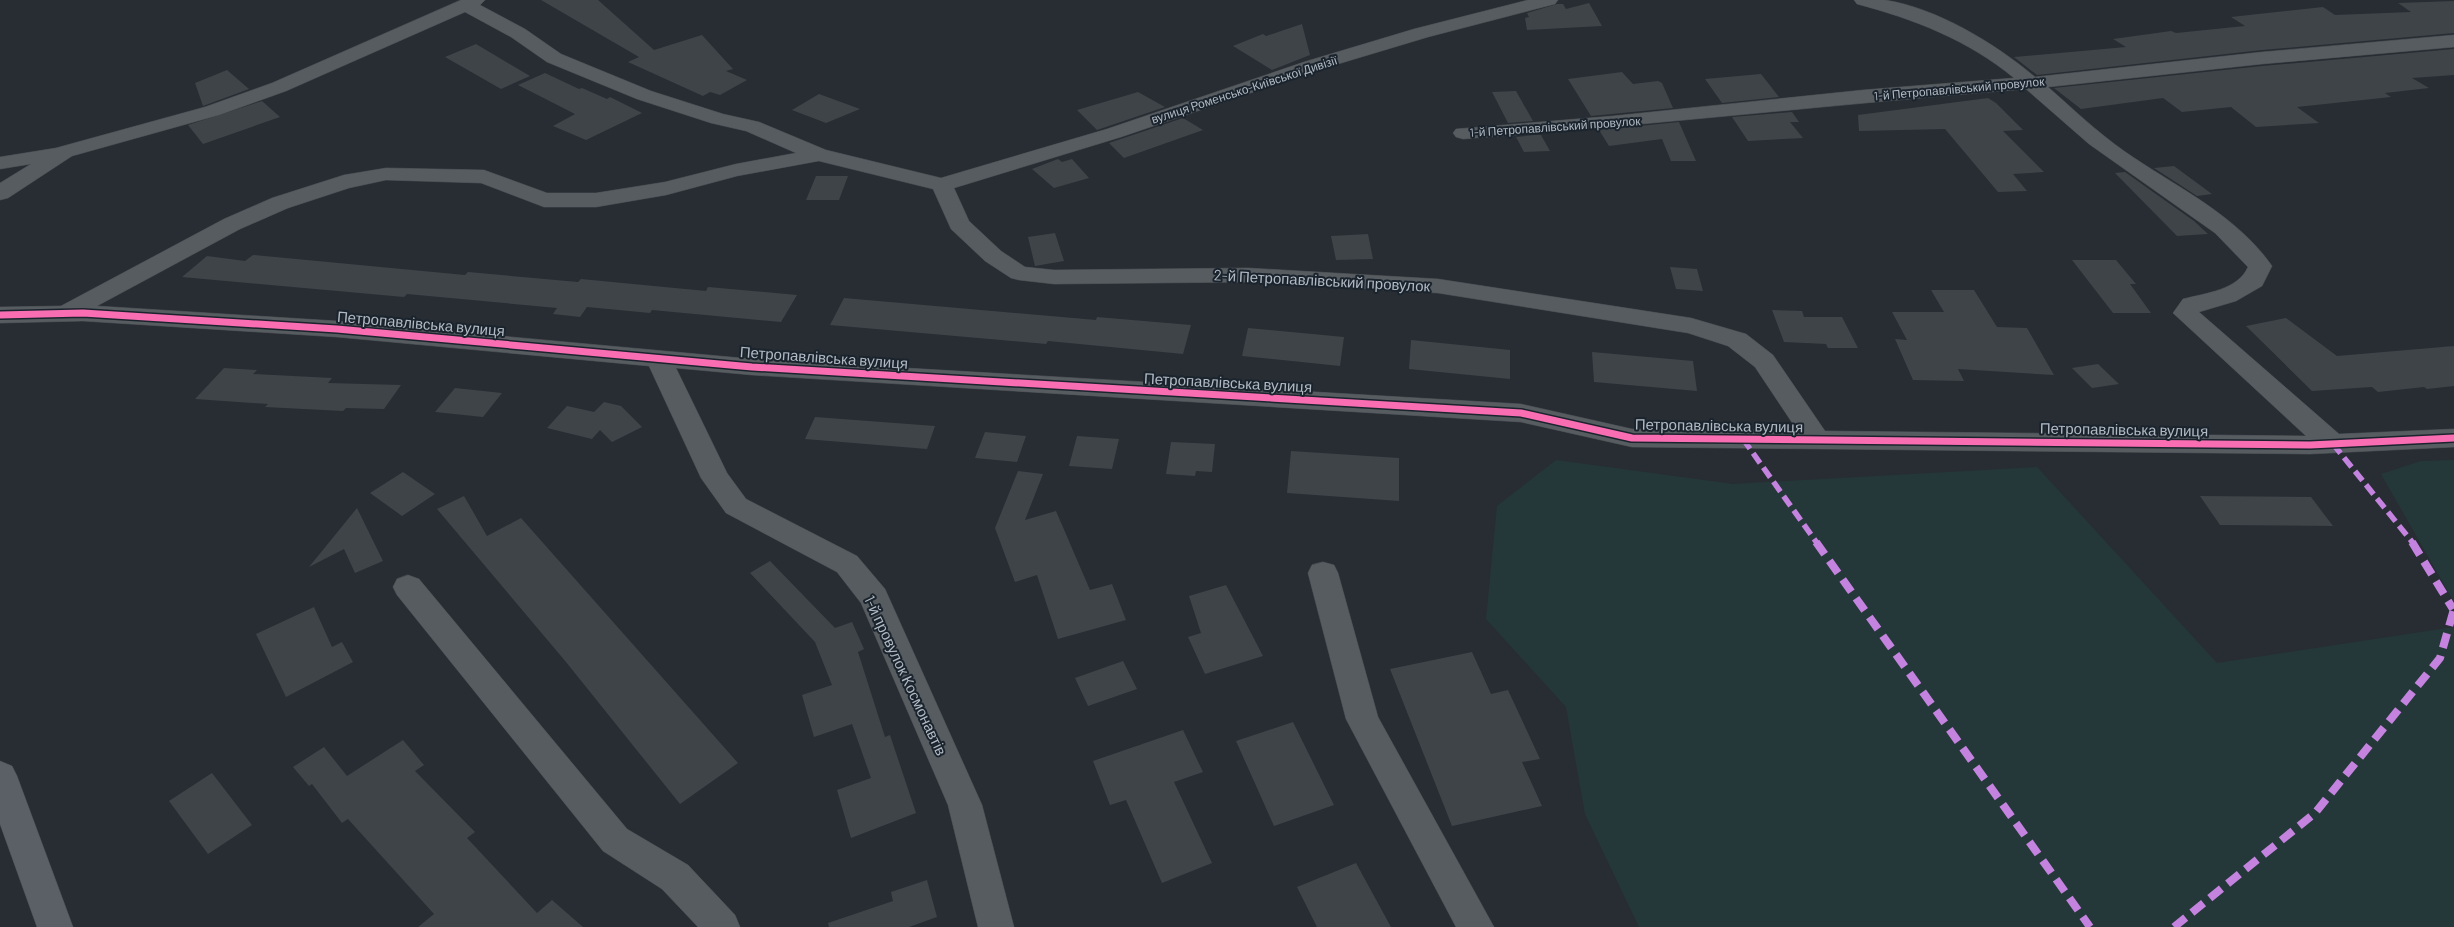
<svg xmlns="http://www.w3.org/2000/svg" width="2454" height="927" font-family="Barlow,sans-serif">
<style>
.green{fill:#253839}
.building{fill:#3f4449}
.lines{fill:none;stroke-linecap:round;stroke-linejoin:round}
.street-casing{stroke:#44494e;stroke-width:1}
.secondary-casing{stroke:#44494e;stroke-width:1}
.street{fill:#575c61;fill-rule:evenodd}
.secondary{fill:#5a6066;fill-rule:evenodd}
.quiet-far1{stroke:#c483df;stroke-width:5.5;stroke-dasharray:12 5.5;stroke-linecap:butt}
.quiet{stroke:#c483df;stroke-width:8;stroke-dasharray:15 8;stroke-linecap:butt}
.cycleway-casing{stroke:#1b242d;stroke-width:10}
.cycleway{stroke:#f96db3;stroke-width:7}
.labels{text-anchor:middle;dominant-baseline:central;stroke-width:4;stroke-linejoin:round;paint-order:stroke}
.far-street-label{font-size:12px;fill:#b0bac4;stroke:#1b242d}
.street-label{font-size:15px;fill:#b0bac4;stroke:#1b242d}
</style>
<rect width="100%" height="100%" fill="#272d33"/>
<path class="green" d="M1556,460L1733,484L2037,467L2217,663L2454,627V927H1639L1585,814L1566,707L1486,619L1497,506Z
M2454,460V602L2381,474L2421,461Z"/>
<path class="building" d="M541,0H598L654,50L702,35L733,69L726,71L747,80L720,95L710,92L703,96L628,62L639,57Z
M2454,1V33L2262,50L2037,75L2014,57L2126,47L2113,39L2171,31L2176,33L2245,26L2231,17L2323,7L2335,15L2411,12L2398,3Z
M1589,3L1602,26L1527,30L1525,18L1529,17L1527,13L1557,4H1563L1566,9Z
M1302,24L1310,55L1272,70L1233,46L1263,34L1266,36Z
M476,44L530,76L501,89L445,57Z
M2454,49V75L2412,78L2429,88L2385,93L2391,97L2297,107L2319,123L2256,127L2231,107L2182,112L2163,98L2081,109L2054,88L2262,66Z
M227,70L249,89L203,106L195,83Z
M1622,72L1633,84L1658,81L1662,83L1673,108L1591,116L1568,79Z
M545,73L579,89L582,88L607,99L610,97L642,113L586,140L553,126L575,114L518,85Z
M1761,74L1779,97L1722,103L1705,79Z
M1516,91L1533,121L1508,123L1492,92Z
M1138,92L1165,107L1097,130L1077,110Z
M819,94L860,109L826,123L792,110Z
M1988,98L1996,103L2023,130L2003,131L2044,172L2013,174L2027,191L1998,192L1945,129L1859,131L1858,115Z
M262,101L280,117L203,144L188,125Z
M1792,112L1799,122H1790L1803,138L1748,141L1732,117Z
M1183,118L1203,130L1124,158L1109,143Z
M1679,122L1696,161H1671L1662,139L1609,146L1599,130Z
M1534,135H1541L1550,151L1524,152L1516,137Z
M1058,159L1062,162L1072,159L1089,178L1054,188L1032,169Z
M2174,166L2212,194L2197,196L2154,168Z
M2125,172L2194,221L2208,234L2177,236L2115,173Z
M816,176H848L839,200H806Z
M1055,233L1064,261L1035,266L1028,237Z
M1368,234L1373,259L1336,260L1331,236Z
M253,255L465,275L468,272L578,282L581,279L706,291L708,287L797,295L781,322L652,310L650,313L587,307L580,317L553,314L557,308L407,294L404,297L182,277L207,256L245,261Z
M2072,260H2116L2136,284H2130L2151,313H2113Z
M1670,267L1697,269L1703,291L1676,289Z
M1931,290H1974L1997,327L2027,328L2054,375L1958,369L1964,381L1913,380L1895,339L1907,340L1892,312H1944Z
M844,298L1096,320L1097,317L1191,325L1183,354L1048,341L1046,344L830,325Z
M1772,310L1802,311L1804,317H1842L1858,348H1828L1826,344L1784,342Z
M2286,318L2337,356L2454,346V386L2427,389L2424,387L2378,392L2372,387L2312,391L2246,326Z
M1248,328L1344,337L1340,366L1242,356Z
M1411,340L1510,350V379L1409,369Z
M1592,352L1693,361L1697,391L1594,382Z
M2098,364L2119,384L2092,388L2072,368Z
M224,368L257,370L253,374L332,378L328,383L401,385L384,409L346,408L343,411L265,407L268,404L195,399Z
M455,388L502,393L483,417L435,412Z
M604,402L621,406L642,427L612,442L600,430L592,439L547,428L567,406L594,412Z
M815,417L935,426L927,449L805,439Z
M985,432L1026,436L1017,462L975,458Z
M1077,436L1119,439L1112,469L1069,466Z
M1171,442L1215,444L1212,472L1196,471L1195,476L1166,474Z
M1291,451L1399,458V501L1287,493Z
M1018,471L1043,474L1025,520L1056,511L1090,590L1112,584L1126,620L1058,639L1037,575L1015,582L995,528Z
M403,472L435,494L402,516L370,493Z
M464,496L487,536L521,518L738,763L680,804L566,662L437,509Z
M2200,496L2311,497L2333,526L2220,525Z
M357,508L383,561L355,573L344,549L309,567Z
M770,561L835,628L852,622L864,649L858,652L885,737L890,735L916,813L851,838L837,790L871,778L852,724L814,737L802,695L832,685L815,642L750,573Z
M1226,585L1263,656L1205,674L1188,637L1201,633L1189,596Z
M314,607L332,647L342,642L353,662L286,697L256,634Z
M1472,652L1491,694L1508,690L1540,759L1522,762L1542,806L1452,826L1390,669Z
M1123,661L1137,689L1088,706L1075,678Z
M1293,722L1334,805L1274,826L1236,741Z
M1183,730L1203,772L1174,782L1212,863L1162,883L1126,800L1110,805L1093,761Z
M403,740L424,765L415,771L475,832L467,838L537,913L552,900L583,927H418L434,914L348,819L342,823L312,784L309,786L293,767L324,747L347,776Z
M212,773L252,825L208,854L169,801Z
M1356,863L1391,927H1317L1297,887Z
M927,880L937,917L909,927H829L828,923L893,901L891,892Z"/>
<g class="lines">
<defs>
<path id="street" d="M461,0H485L480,5L525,29L561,54L651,91L723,114L759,122L826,150L941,178L1107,129L1304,62L1414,29L1528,0H1558L1555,4L1428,37L1318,70L1121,137L954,188L969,221L1001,251L1025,267L1054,270L1248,268L1438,279L1691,318L1746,334L1773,355L1825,431L2306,436L2173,313L2183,299C2206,293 2238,290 2248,267L2215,233L2089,144L2026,89C1838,104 1651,125 1463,139L1456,137L1453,133L1456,129L1613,116L1863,90L2014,78C1968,40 1914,19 1857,4L1854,0C1864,0 1875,0 1885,0C1937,8 1996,44 2035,77L2262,52L2454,35V47L2262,64L2048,87C2073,109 2097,132 2124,151C2174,186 2236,214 2272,266L2262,286L2236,301L2199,312L2339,434L2454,429V447L2310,454L1632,447L1521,422L752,375L676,368L727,473L746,499L857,556L885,589L982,805L1014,927H978L948,805L861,603L837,572L726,513L701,478L649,366L337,337L83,321L0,323V307L61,306L224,219L272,198L344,175L386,168L484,170L547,193H596L665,182L736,164L796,153L746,131L711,123L637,99L547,62L511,37L465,12L286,91L219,115L72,156L8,198L0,200V183L31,164L0,169V157L56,148L205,107L272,83ZM819,161L933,189L951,229L985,261L1011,278L1019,280L1054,284L1248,282L1438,293L1688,333L1728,346L1755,367L1797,430L1632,429L1521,404L752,359L337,321L97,306L240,229L288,208L349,188L386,180L481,183L544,207H596L666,195L737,176Z
M1323,562L1334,565L1338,573L1378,717L1494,927H1456L1346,719L1308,573L1312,565Z
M408,575L419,579L627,829L688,865L735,915L740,927H698L662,889L603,851L397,595L393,587L397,579Z"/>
<path id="secondary" d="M0,761L12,766L17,776L73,927H37L0,824Z"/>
</defs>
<use href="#street" class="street-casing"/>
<use href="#secondary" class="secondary-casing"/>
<use href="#street" class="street"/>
<use href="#secondary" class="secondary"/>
<path class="quiet-far1" d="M1743,439L1817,543
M2333,444L2413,543"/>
<path class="quiet" d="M1816,542L2090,927
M2412,542L2453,609
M2174,927L2315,813L2440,658L2454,609"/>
<defs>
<path id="cycleway" d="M0,315L83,313L337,329L752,367L1521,413L1632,438L2310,445L2454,438"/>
</defs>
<use href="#cycleway" class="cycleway-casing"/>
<use href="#cycleway" class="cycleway"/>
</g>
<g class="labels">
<g class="far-street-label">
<text transform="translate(1959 88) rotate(-5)">1-й Петропавлівський провулок</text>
<text transform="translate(1244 89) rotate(-18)">вулиця Роменсько-Київської Дивізії</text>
<text transform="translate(1555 126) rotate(-4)">1-й Петропавлівський провулок</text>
</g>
<g class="street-label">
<text transform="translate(1322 280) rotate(3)">2-й Петропавлівський провулок</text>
<text transform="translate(421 323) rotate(5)">Петропавлівська вулиця</text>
<text transform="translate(824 357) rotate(4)">Петропавлівська вулиця</text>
<text transform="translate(1228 382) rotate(3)">Петропавлівська вулиця</text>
<text transform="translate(1719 425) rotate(1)">Петропавлівська вулиця</text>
<text transform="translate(2124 429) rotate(1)">Петропавлівська вулиця</text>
<text transform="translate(906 675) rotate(65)">1-й провулок Космонавтів</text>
</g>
</g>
</svg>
